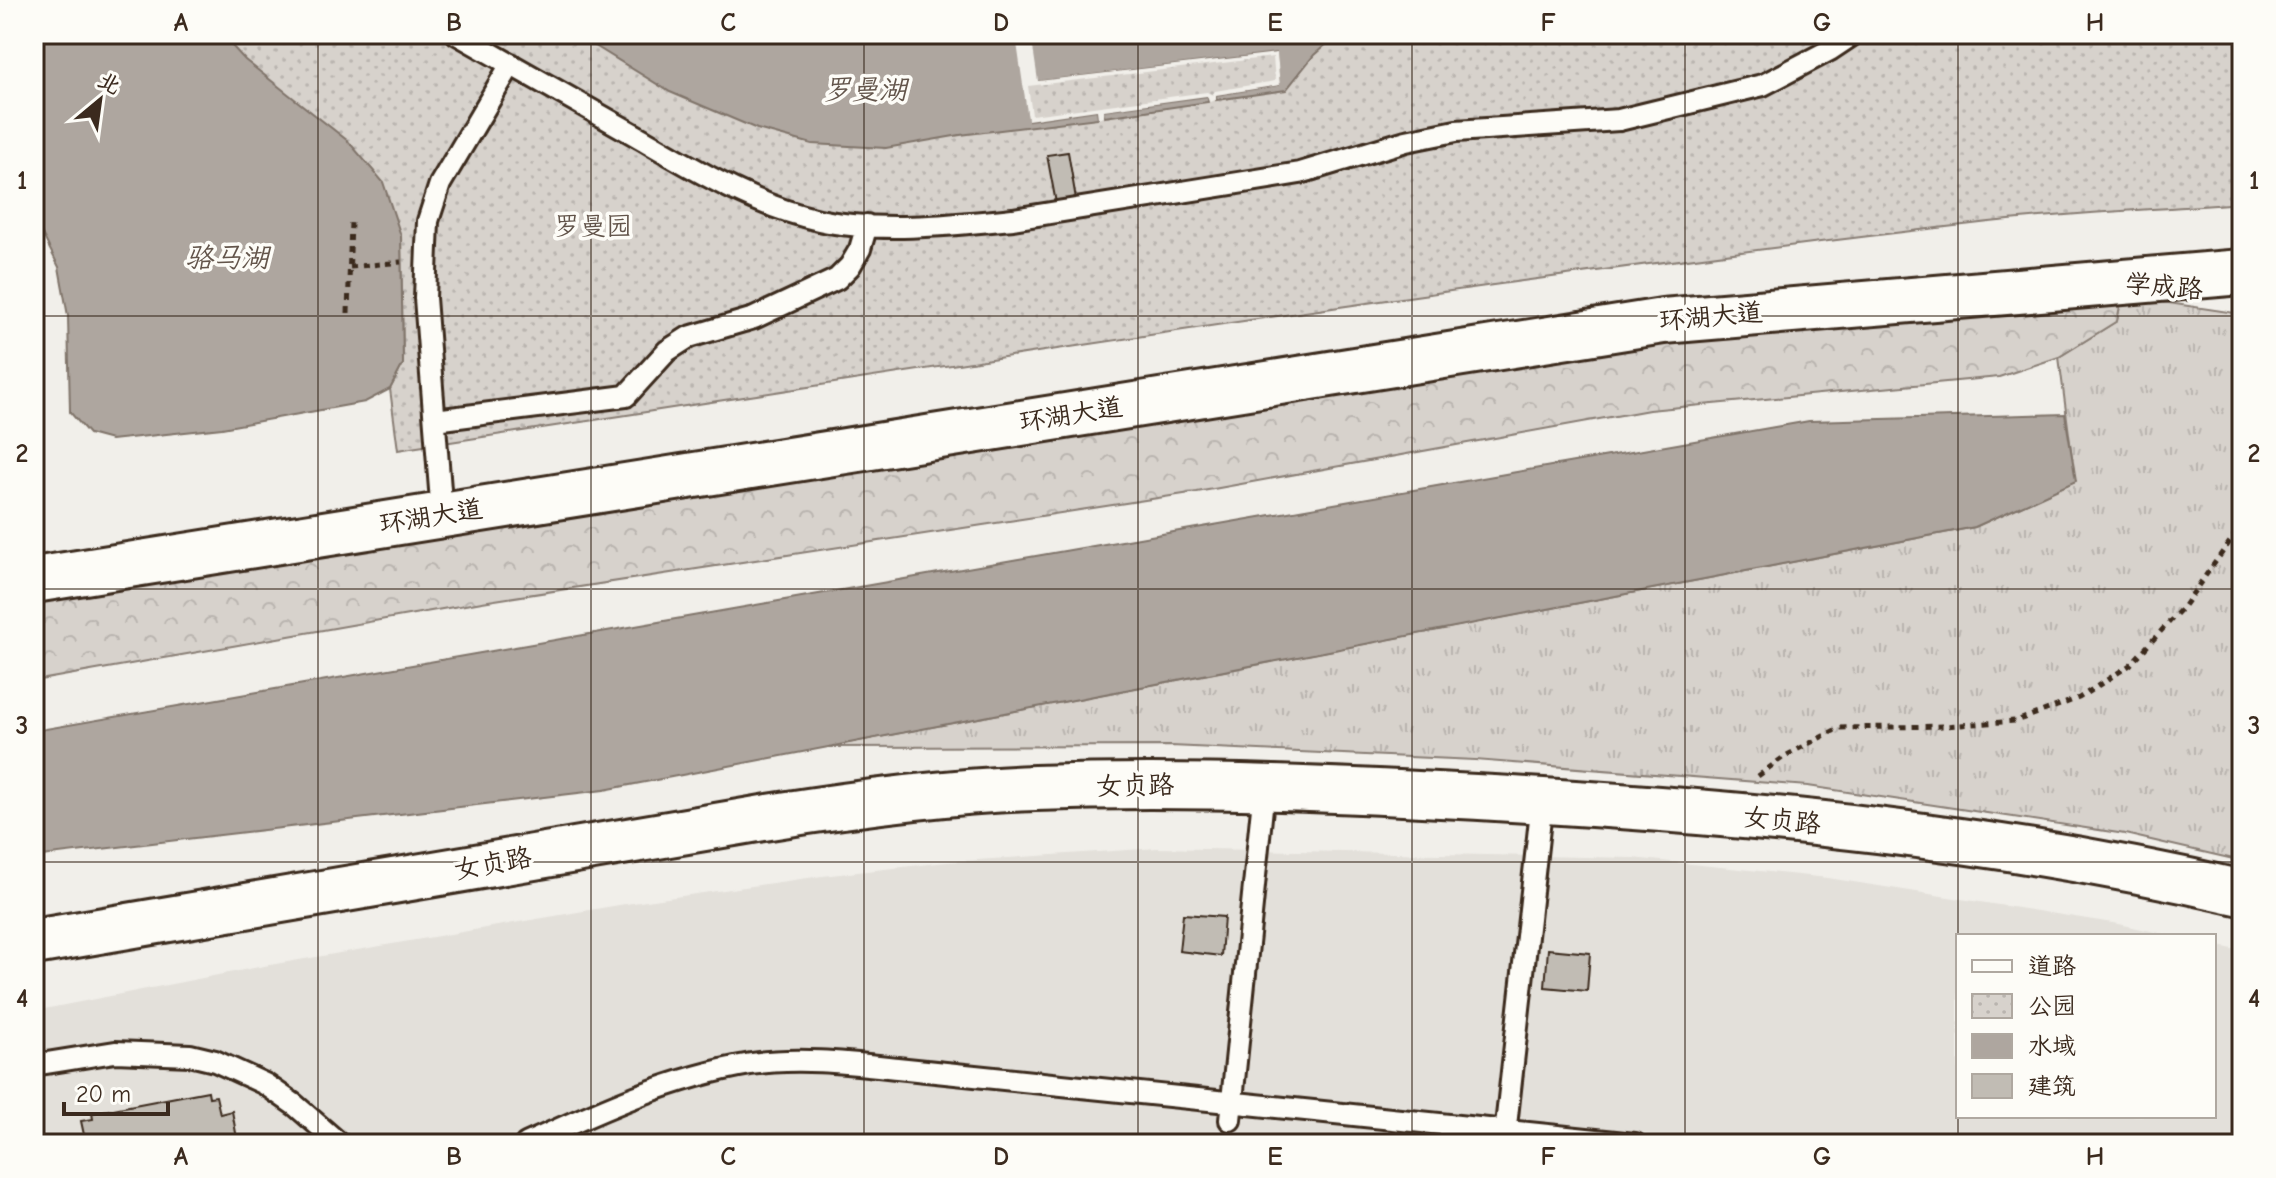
<svg xmlns="http://www.w3.org/2000/svg" width="2276" height="1178" font-family="'Comic Neue','LXGW WenKai TC',sans-serif">
<style>
.built{fill:#e3e0da}
.grass{fill:url(#grass-tufts);stroke:#897e75;stroke-width:2}
.forest{fill:url(#forest-crowns);stroke:#897e75;stroke-width:2}
.park{fill:url(#park-dots);stroke:#897e75;stroke-width:2}
.water{fill:#aea69f;stroke:#80746b;stroke-width:2}
.pier{fill:#f1efea;fill-rule:evenodd}
.building{fill:#c1bcb4;stroke:#3b2a1e;stroke-width:2}
.lines{fill:none;stroke-linecap:round;stroke-linejoin:round}
.lane-casing{stroke:#3b2a1e;stroke-width:26}
.secondary-casing{stroke:#3b2a1e;stroke-width:50}
.path{stroke:#3b2a1e;stroke-width:5;stroke-dasharray:6 6;stroke-linecap:butt}
.lane{stroke:#fdfcf7;stroke-width:20}
.secondary{stroke:#fdfcf7;stroke-width:44}
.grid{fill:none;stroke:#3b2a1e;stroke-width:2;stroke-opacity:0.55}
.labels{text-anchor:middle;dominant-baseline:central;stroke-width:7;stroke-linejoin:round;paint-order:stroke}
.park-label{font-size:26px;fill:#62544a;stroke:#fdfcf7}
.street-label{font-size:26px;fill:#3b2a1e;stroke:#fdfcf7}
.water-label{font-size:28px;font-style:italic;fill:#63554b;stroke:#fdfcf7}
.neatline{fill:none;stroke:#3b2a1e;stroke-width:3}
.grid-label{font-size:26px;text-anchor:middle;font-weight:bold;fill:#3b2a1e}
</style>
<defs>
<pattern id="grass-tufts" width="24" height="20" patternUnits="userSpaceOnUse" patternTransform="scale(2)"><rect width="24" height="20" fill="#d7d2cc"/><path d="M3 7l-1-3M5 7V3M7 7l1-3M15 17l-1-3M17 17v-4M19 17l1-3" fill="none" stroke="#b9b4af"/></pattern>
<pattern id="forest-crowns" width="20" height="18" patternUnits="userSpaceOnUse" patternTransform="scale(2)"><rect width="20" height="18" fill="#d7d2cc"/><path d="M2 6a3 3 0 1 1 6 0M12 15a3 3 0 1 1 6 0" fill="none" stroke="#b9b4af"/></pattern>
<pattern id="park-dots" width="8" height="8" patternUnits="userSpaceOnUse" patternTransform="scale(2)"><rect width="8" height="8" fill="#d7d2cc"/><path d="M2 2h.1M6 6h.1" fill="none" stroke="#b9b4af" stroke-width="1.8" stroke-linecap="round"/></pattern>
</defs>
<rect width="100%" height="100%" fill="#f1efea"/>
<filter id="ink" filterUnits="userSpaceOnUse"><feTurbulence type="fractalNoise" baseFrequency=".0125" numOctaves="2"/><feDisplacementMap in="SourceGraphic" scale="16" xChannelSelector="R" yChannelSelector="G"/><feConvolveMatrix kernelMatrix="1 2 1 2 8 2 1 2 1" color-interpolation-filters="sRGB"/></filter>
<g filter="url(#ink)">
<path class="built" d="M1158,848L1632,858L1828,878L2119,924L2173,936H1958V1116H2214V945L2242,951V1144H34V1011L264,966L619,905L822,876L947,862Z"/>
<path class="grass" d="M2122,296L2242,314V861L2125,834L1808,786L1475,760L1171,746L827,747L1975,527L2075,481L2059,357L2117,321Z"/>
<path class="forest" d="M2122,296L2117,321L2059,357L1999,377L1649,410L1197,492L482,602L34,681V603L372,546L1674,341Z"/>
<path class="park" d="M221,34H2242V203C2152,210 2061,213 1972,224C1445,284 921,371 398,450L390,389L403,364L401,236L292,99L244,60Z"/>
<path class="water" d="M34,34H221L245,60L348,141L383,182L401,236L403,364L390,389L365,402L222,428L111,440L89,434L70,412L68,316L59,267L34,218Z
M576,34H1338L1314,55L1286,90L1216,100V95L1279,85L1276,53L1024,83L1029,120L1097,110L1098,118L960,135L886,148L812,144L757,129L670,92Z
M1208,96V102L1104,117L1103,110Z
M2065,414L2076,481L1975,527L604,790L34,857V731L1809,421Z"/>
<path class="pier" d="M984,34H1031L1038,81L1277,53L1280,85L1216,95V100L1209,102L1207,96L1104,110V117L1098,118L1097,110L1028,120L1017,43ZM1273,57L1275,81L1215,91L1212,95L1207,92L1032,115L1028,86Z"/>
<path class="building" d="M1068,152L1076,199L1056,203L1047,155Z
M1183,914L1224,917L1221,956L1179,951Z
M1548,949L1590,953L1587,991L1545,987Z
M208,1091L209,1097L216,1096L220,1114L232,1111L238,1144H86L81,1121L93,1119L92,1113Z
M727,1134L824,1144H726Z"/>
<g class="lines">
<defs>
<path id="lane" d="M457,34C517,68 577,102 637,136C694,169 754,206 819,220C878,233 952,225 1013,219L1300,173L1406,141L1456,131L1619,120L1763,85L1830,50L1854,34
M435,420L626,396L667,351L689,337L754,318L837,279L850,266L860,249L867,225
M442,515L425,298L428,221L440,184L511,64
M34,1065L115,1052L190,1055L215,1061L265,1084L295,1105L340,1144
M1230,1120L1264,788
M526,1144C598,1111 672,1077 751,1064C798,1057 849,1063 897,1068L1635,1144
M1504,1144L1542,801"/>
<path id="secondary" d="M34,580L1663,321L2242,272
M34,942L769,817C857,803 946,791 1035,788C1194,782 1353,790 1512,799C1756,813 2003,837 2242,893"/>
</defs>
<use href="#lane" class="lane-casing"/>
<use href="#secondary" class="secondary-casing"/>
<path class="path" d="M350,267L401,262
M348,313L351,222
M1758,776L1785,756L1839,728L1945,726L2016,721L2079,698L2130,665L2183,607L2242,525"/>
<use href="#lane" class="lane"/>
<use href="#secondary" class="secondary"/>
</g>
</g>
<path class="grid" d="M318,34V1144M591,34V1144M864,34V1144M1138,34V1144M1412,34V1144M1685,34V1144M1958,34V936M34,316H2242M34,589H2242M34,862H2242M1958,1116V1144"/>
<g class="labels">
<g class="park-label">
<text x="593" y="227">罗曼园</text>
</g>
<g class="street-label">
<text transform="translate(2164 287) rotate(5)">学成路</text>
<text transform="translate(1711 317) rotate(-5)">环湖大道</text>
<text transform="translate(1071 415) rotate(-9)">环湖大道</text>
<text transform="translate(431 517) rotate(-9)">环湖大道</text>
<text transform="translate(1135 786) rotate(-1)">女贞路</text>
<text transform="translate(1782 821) rotate(6)">女贞路</text>
<text transform="translate(493 864) rotate(-10)">女贞路</text>
</g>
<g class="water-label">
<text x="865" y="90">罗曼湖</text>
<text x="227" y="258">骆马湖</text>
</g>
</g>
<rect width="2276" height="1178" fill="none" stroke="#fdfcf7" stroke-width="88"/>
<rect x="1956" y="934" width="260" height="184" fill="#fdfcf7" stroke="#afa8a0" stroke-width="2"/>
<rect x="1972" y="960" width="40" height="12" fill="#fdfcf7" stroke="#afa8a0" stroke-width="2"/>
<text x="2028" y="974" font-size="24" fill="#3b2a1e">道路</text>
<rect x="1972" y="994" width="40" height="24" fill="url(#park-dots)" stroke="#afa8a0" stroke-width="2"/>
<text x="2028" y="1014" font-size="24" fill="#3b2a1e">公园</text>
<rect x="1972" y="1034" width="40" height="24" fill="#aea69f" stroke="#afa8a0" stroke-width="2"/>
<text x="2028" y="1054" font-size="24" fill="#3b2a1e">水域</text>
<rect x="1972" y="1074" width="40" height="24" fill="#c1bcb4" stroke="#afa8a0" stroke-width="2"/>
<text x="2028" y="1094" font-size="24" fill="#3b2a1e">建筑</text>
<g transform="translate(100 100) rotate(29)" stroke="#fdfcf7" stroke-width="6" paint-order="stroke">
<path d="M0-6L14 30L0 20L-14 30Z" fill="#3b2a1e"/>
<text y="-12" font-size="22" font-weight="bold" text-anchor="middle" fill="#3b2a1e">北</text>
</g>
<path d="M64 1102v12h104v-12" fill="none" stroke="#3b2a1e" stroke-width="4"/>
<text x="76" y="1102" font-size="24" fill="#3b2a1e" stroke="#fdfcf7" stroke-width="6" paint-order="stroke">20 m</text>
<rect x="44" y="44" width="2188" height="1090" class="neatline"/>
<g class="grid-label">
<text x="181" y="31">A</text>
<text x="454" y="31">B</text>
<text x="728" y="31">C</text>
<text x="1001" y="31">D</text>
<text x="1275" y="31">E</text>
<text x="1548" y="31">F</text>
<text x="1822" y="31">G</text>
<text x="2095" y="31">H</text>
<text x="22" y="189">1</text>
<text x="2254" y="189">1</text>
<text x="22" y="462">2</text>
<text x="2254" y="462">2</text>
<text x="22" y="734">3</text>
<text x="2254" y="734">3</text>
<text x="22" y="1007">4</text>
<text x="2254" y="1007">4</text>
<text x="181" y="1165">A</text>
<text x="454" y="1165">B</text>
<text x="728" y="1165">C</text>
<text x="1001" y="1165">D</text>
<text x="1275" y="1165">E</text>
<text x="1548" y="1165">F</text>
<text x="1822" y="1165">G</text>
<text x="2095" y="1165">H</text>
</g>
</svg>
